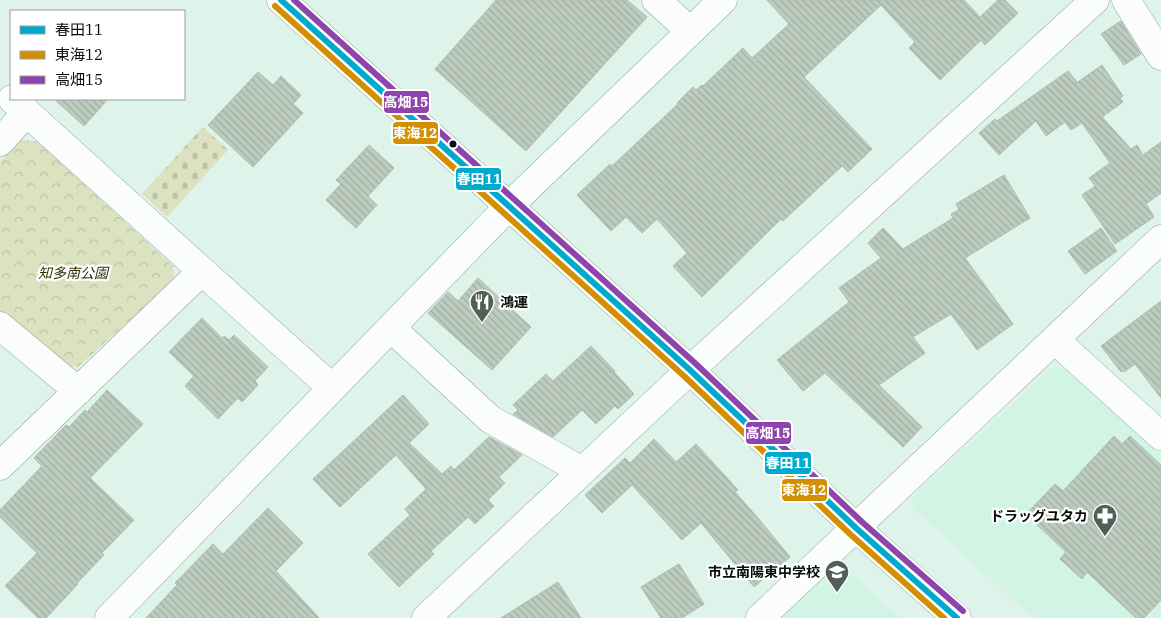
<svg xmlns="http://www.w3.org/2000/svg" width="1161" height="618" font-family="'IBM Plex Serif','Noto Sans JP',serif">
<style>
.built{fill:#d1f4e4}
.cemetery{fill:url(#cemetery-stones)}
.park{fill:url(#park-crowns)}
.building{fill:url(#building-back-hatch);stroke:#aebbb0}
.lines{fill:none;stroke-linecap:round;stroke-linejoin:round}
.minor-casing{stroke:#95a49d;stroke-width:29}
.tertiary-casing{stroke:#95a49d;stroke-width:29}
.minor{stroke:#fafdfc;stroke-width:28}
.tertiary{stroke:#fafdfc;stroke-width:28}
.bus-1-casing{stroke:#fff;stroke-width:10}
.bus-2-casing{stroke:#fff;stroke-width:10}
.bus-3-casing{stroke:#fff;stroke-width:10}
.bus-1{stroke:#00a9ce;stroke-width:6}
.bus-2{stroke:#d38f02;stroke-width:6}
.bus-3{stroke:#8e44ad;stroke-width:6}
.bus-dot{fill:#040f0a;stroke:#fff;stroke-width:2}
.labels{text-anchor:middle;dominant-baseline:central;stroke-width:4.5;stroke-linejoin:round;paint-order:stroke}
.park-label{font-size:14px;font-style:italic;fill:#352e00;stroke:#fff}
.poi-label{font-size:14px;font-weight:bold;fill:#040f0a;stroke:#fff;text-anchor:end}
.line-badge{stroke:#fff;stroke-width:2}
.badge-label{font-size:14px;text-anchor:middle;font-weight:bold;fill:#fff}
</style>
<defs>
<pattern id="cemetery-stones" width="16" height="16" patternUnits="userSpaceOnUse" patternTransform="scale(1.25)"><rect width="16" height="16" fill="#dce2c0"/><path d="M2 7V4a2 2 0 0 1 4 0v3zM10 15v-3a2 2 0 0 1 4 0v3z" fill="#bbc1a4"/></pattern>
<pattern id="park-crowns" width="20" height="18" patternUnits="userSpaceOnUse" patternTransform="scale(1.25)"><rect width="20" height="18" fill="#dce2c0"/><path d="M2 6a3 3 0 1 1 6 0M12 15a3 3 0 1 1 6 0" fill="none" stroke="#bbc1a4"/></pattern>
<pattern id="building-back-hatch" width="6" height="6" patternUnits="userSpaceOnUse" patternTransform="scale(1.25)"><rect width="6" height="6" fill="#bcccbe"/><path d="M-1 5l2 2M0 0l6 6M5-1l2 2" fill="none" stroke="#a0aea2"/></pattern>
</defs>
<rect width="100%" height="100%" fill="#def3e9"/>
<path class="built" d="M1059,367L1070,371L1161,453V618H1033L913,508L912,498L1051,369Z
M832,564L845,567L900,618H775Z"/>
<path class="cemetery" d="M203,127L228,150L167,217L142,194Z"/>
<path class="park" d="M20,140L37,141L173,266L174,280L78,367H66L0,312V162Z"/>
<path class="building" d="M496,0H627L647,17L526,151L435,69Z
M767,0H964L980,17L998,0H1005L1018,13L985,45L981,40L940,80L909,48L915,42L881,5L804,77L872,149L848,172L842,166L783,221L781,219L702,297L673,266L687,253L657,219L642,233L626,217L611,231L577,195L610,164L612,166L678,104L677,103L693,87L696,90L702,85L703,86L743,48L752,58L789,24Z
M1121,21L1141,54L1124,65L1101,34Z
M1102,65L1123,96L1120,98L1123,102L1102,117L1131,149L1137,145L1143,155L1161,142V193L1146,204L1154,217L1115,244L1082,195L1095,186L1089,178L1110,163L1082,123L1071,130L1065,122L1046,136L1036,121L999,155L979,133L995,119L997,121L1068,71L1077,82L1075,84Z
M258,72L273,85L281,76L301,95L293,104L303,113L253,167L208,125Z
M54,99H108L84,126Z
M369,145L394,168L368,196L377,205L356,228L326,200L341,184L336,180Z
M1004,175L1030,218L965,258L1013,324L977,350L951,314L913,337L925,353L879,385L922,427L903,447L825,373L803,391L777,360L849,302L839,288L881,258L868,243L883,228L903,249L953,218L951,214L959,210L956,204Z
M1101,228L1117,251L1085,274L1068,251Z
M478,278L531,327L492,370L428,313L448,292L458,301Z
M1161,301V398L1135,364L1124,372L1122,370L1121,372L1101,346Z
M202,318L222,338L224,336L229,340L234,335L268,367L255,381L258,385L242,402L238,398L218,419L185,386L194,376L169,352Z
M591,346L615,371L614,372L634,394L618,409L615,406L596,424L582,410L553,437L513,414L518,410L513,405L546,374L553,381Z
M107,390L143,424L90,478L134,520L102,553L104,555L77,583L78,584L46,618H38L5,586L37,553L0,517V510L42,466L34,458L66,425L69,427L85,410L87,412Z
M403,395L429,424L409,443L442,474L451,466L454,470L489,437L522,455L499,477L505,483L488,500L494,506L475,524L468,517L431,551L434,554L399,587L368,554L410,515L405,509L426,489L396,455L340,507L313,479Z
M1114,436L1122,444L1130,436L1161,465V600L1144,618H1136L1087,572L1082,579L1060,559L1066,552L1034,522L1036,519L1029,511L1055,484L1063,491Z
M654,439L676,462L696,444L738,490L735,492L758,518L790,557L754,587L701,523L682,540L632,485L602,513L585,495L625,458L630,463Z
M268,508L303,543L276,571L319,618H146L177,585L175,583L213,544L223,554Z
M679,564L704,604L682,618H661L641,587Z
M558,582L581,618H501Z"/>
<g class="lines">
<defs>
<path id="minor" d="M656,0L690,31
M1126,0L1161,56
M12,99L202,271L332,388
M0,142L27,112
M0,326L78,391
M391,328L490,419L582,471
M1055,340L1161,436
M0,466L202,271
M109,618L509,206L723,0
M426,618L690,370L1095,0
M760,618L1161,239"/>
<path id="tertiary" d="M281,0L690,370L856,528L957,618"/>
</defs>
<use href="#minor" class="minor-casing"/>
<use href="#tertiary" class="tertiary-casing"/>
<use href="#minor" class="minor"/>
<use href="#tertiary" class="tertiary"/>
<defs>
<path id="bus-1" d="M281,0L690,370L856,528L957,618"/>
<path id="bus-2" d="M275,6L684,376L850,534L944,618"/>
<path id="bus-3" d="M294,0L696,364L862,522L963,611"/>
</defs>
<use href="#bus-1" class="bus-1-casing"/>
<use href="#bus-2" class="bus-2-casing"/>
<use href="#bus-3" class="bus-3-casing"/>
<use href="#bus-1" class="bus-1"/>
<use href="#bus-2" class="bus-2"/>
<use href="#bus-3" class="bus-3"/>
</g>
<defs>
<symbol id="restaurant-pin" viewBox="-11 -11 22 30"><path d="M0 17L-7.5 6A9.5 9.5 0 1 1 7.5 6Z" fill="#505f58" stroke="#fff"/><path d="M-5-6h1v4h1v-4h1v4h1v-4h1v5L-1.5 .5V6h-2V.5L-5-1ZM5-6V6H3V1.5H1.5Q1.5-4 5-6Z" fill="#fff"/></symbol>
<symbol id="pharmacy-pin" viewBox="-11 -11 22 30"><path d="M0 17L-7.5 6A9.5 9.5 0 1 1 7.5 6Z" fill="#505f58" stroke="#fff"/><path d="M-2-6h4v4h4v4h-4v4h-4v-4h-4v-4h4Z" fill="#fff"/></symbol>
<symbol id="school-pin" viewBox="-11 -11 22 30"><path d="M0 17L-7.5 6A9.5 9.5 0 1 1 7.5 6Z" fill="#505f58" stroke="#fff"/><path d="M0-5L7-2L0 1L-7-2ZM-4 1L0 2.5L4 1V4Q0 6-4 4Z" fill="#fff"/></symbol>
</defs>
<g fill-rule="evenodd">
<use href="#restaurant-pin" x="468" y="288" width="28" height="38"/>
<use href="#pharmacy-pin" x="1091" y="502" width="28" height="38"/>
<use href="#school-pin" x="823" y="558" width="28" height="38"/>
</g>
<circle class="bus-dot" cx="453" cy="144" r="4.5"/>
<g class="labels">
<g class="park-label">
<text x="73" y="273">知多南公園</text>
</g>
<g class="poi-label">
<text x="500" y="302" text-anchor="start">鴻運</text>
<text x="1088" y="516">ドラッグユタカ</text>
<text x="820" y="572">市立南陽東中学校</text>
</g>
</g>
<g class="line-badge">
<rect x="383" y="90" width="47" height="24" rx="5" fill="#8e44ad"/>
<rect x="392" y="121" width="47" height="24" rx="5" fill="#d38f02"/>
<rect x="455" y="167" width="47" height="24" rx="5" fill="#00a9ce"/>
<rect x="745" y="421" width="47" height="24" rx="5" fill="#8e44ad"/>
<rect x="764" y="451" width="48" height="24" rx="5" fill="#00a9ce"/>
<rect x="781" y="478" width="47" height="24" rx="5" fill="#d38f02"/>
</g>
<g class="badge-label">
<text x="406" y="107">高畑15</text>
<text x="415" y="138">東海12</text>
<text x="479" y="184">春田11</text>
<text x="768" y="438">高畑15</text>
<text x="788" y="468">春田11</text>
<text x="804" y="495">東海12</text>
</g>
<rect x="10" y="10" width="175" height="90" fill="#ffffff" stroke="#9b9f9d"/>
<rect x="20" y="26" width="25" height="8" fill="#00a9ce" stroke="#9b9f9d"/>
<text x="55" y="35" font-size="15" fill="#040f0a">春田11</text>
<rect x="20" y="51" width="25" height="8" fill="#d38f02" stroke="#9b9f9d"/>
<text x="55" y="60" font-size="15" fill="#040f0a">東海12</text>
<rect x="20" y="76" width="25" height="8" fill="#8e44ad" stroke="#9b9f9d"/>
<text x="55" y="85" font-size="15" fill="#040f0a">高畑15</text>
</svg>
